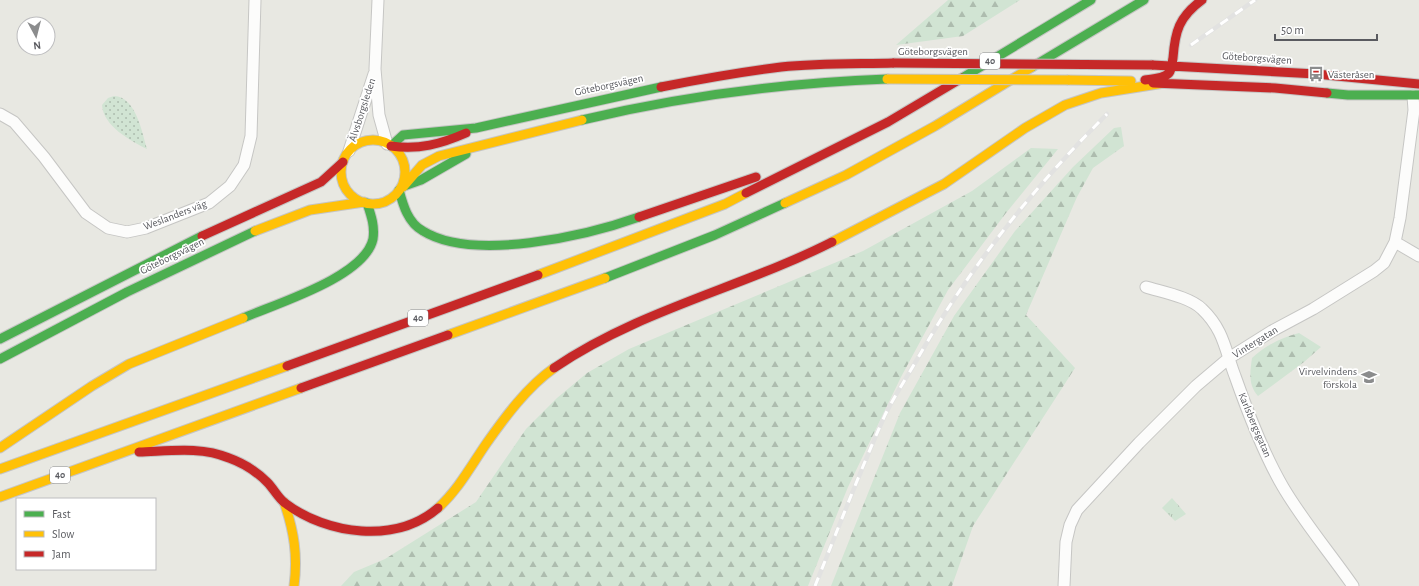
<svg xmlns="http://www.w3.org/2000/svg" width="1419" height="586" font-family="'Alegreya Sans',sans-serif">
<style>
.grass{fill:url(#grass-dots)}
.forest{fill:url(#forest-firs)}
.park{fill:url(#park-tufts)}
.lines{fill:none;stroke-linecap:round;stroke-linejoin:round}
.street-casing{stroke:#c6c6c4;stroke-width:13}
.fast-casing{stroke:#c5c5c4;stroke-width:11}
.slow-casing{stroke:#c5c5c4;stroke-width:11}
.jam-casing{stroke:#c5c5c4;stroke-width:11}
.street{stroke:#fcfcfb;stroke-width:11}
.fast{stroke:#4caf50;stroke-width:9}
.slow{stroke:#ffc107;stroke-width:9}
.jam{stroke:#c62828;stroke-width:9}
.rail-casing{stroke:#e2e2e1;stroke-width:4.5}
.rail{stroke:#fff;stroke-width:3;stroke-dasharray:9;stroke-linecap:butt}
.slow-bridge-casing{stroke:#c5c5c4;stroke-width:11;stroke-linecap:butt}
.jam-bridge-casing{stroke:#c5c5c4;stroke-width:11;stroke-linecap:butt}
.slow-bridge{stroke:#ffc107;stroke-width:9}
.jam-bridge{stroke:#c62828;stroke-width:9}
.labels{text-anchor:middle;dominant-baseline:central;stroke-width:3.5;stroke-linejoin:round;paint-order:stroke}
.shield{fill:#fff;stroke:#8b8c8f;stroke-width:1}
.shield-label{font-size:10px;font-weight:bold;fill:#595a5f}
.street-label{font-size:11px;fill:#595a5f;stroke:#fff}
.poi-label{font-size:11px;fill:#595a5f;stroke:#fff;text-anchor:start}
</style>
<defs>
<pattern id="grass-dots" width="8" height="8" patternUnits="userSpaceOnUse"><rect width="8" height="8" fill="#d1e4d3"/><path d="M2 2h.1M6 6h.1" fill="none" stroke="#adbcae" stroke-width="1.8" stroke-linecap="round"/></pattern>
<pattern id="forest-firs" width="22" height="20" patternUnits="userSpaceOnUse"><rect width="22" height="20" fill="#d1e4d3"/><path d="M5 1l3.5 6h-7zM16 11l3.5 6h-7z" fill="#adbcae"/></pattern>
<pattern id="park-tufts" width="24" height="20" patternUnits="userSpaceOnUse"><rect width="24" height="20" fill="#d1e4d3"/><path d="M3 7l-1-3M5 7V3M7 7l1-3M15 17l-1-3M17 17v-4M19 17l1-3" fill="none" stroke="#adbcae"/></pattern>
</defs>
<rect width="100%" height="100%" fill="#e8e8e2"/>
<path class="grass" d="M114,96C136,97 142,132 147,149C131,141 103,126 102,105L108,98Z"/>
<path class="forest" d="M948,0H1020L963,36L896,45Z
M1121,127L1124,146L1093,168L1077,197L1026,315L1075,368L973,526L952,586H831L900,413L954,316L1015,231L1073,167L1114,128Z
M1031,148L1058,149L1006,213L948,290L901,377L848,487L808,586H341L354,572L385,559L476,502L526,429L557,398L587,373L629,349L863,251L972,191Z
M1299,333L1321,347L1304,362L1258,396C1248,385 1250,372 1252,358C1266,345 1281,338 1299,333Z"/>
<path class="park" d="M1172,498L1186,514L1175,521L1162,508Z"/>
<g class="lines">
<defs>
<path id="street" d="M378,0L375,69L379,115L387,144
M0,114L14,122L44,157L86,213L108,228L127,232L146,228L209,203L230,186L244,165L251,136L255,0
M349,151L374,74
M1395,242L1419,256
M1146,287C1162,292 1190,297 1202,309C1224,330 1225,350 1235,376C1248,413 1263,453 1283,487C1303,521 1330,553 1353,586
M1064,586L1066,542L1070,525L1077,510L1139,443L1196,386L1229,358L1272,331L1313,309L1374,271L1384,263L1395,242L1400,218L1414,110L1413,96"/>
<path id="fast" d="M1032,67L1144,0
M962,78L1091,0
M1327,93L1348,95H1419
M582,120C683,96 783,83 887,79
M391,146L403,135L476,128L661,87
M404,186L421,180L466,154
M399,190C403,205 408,223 423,231C473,262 586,236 639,217
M605,278L715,235L785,203
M243,318C275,304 365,277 373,239C375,226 371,215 367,203
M0,339L202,236
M0,359L127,292L255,231"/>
<path id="slow" d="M1068,80L1131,81
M341 172a32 32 0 1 1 64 0a32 32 0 1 1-64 0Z
M403,187L422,165L439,156L582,120
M785,203L846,175L935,126L1032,67
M255,231L310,210L364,202
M832,242L944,184L1025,128L1065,105L1101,93L1164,83
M538,275L725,204L746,193
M448,335L605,278
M0,448L92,386L129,364L243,318
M0,469L287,366
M0,497L301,388
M284,502C294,531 298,556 294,586
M438,508C458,490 471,466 486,444C505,417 527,387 554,368"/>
<path id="jam" d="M1152,65L1316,74L1419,84
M1145,80C1152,79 1163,79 1169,73C1172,69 1172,63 1173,58C1175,31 1179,17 1202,0
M1153,83L1275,88L1327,93
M661,87C701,79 741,72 781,67C819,63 857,64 894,63
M391,146C419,150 441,144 466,133
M746,193L888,122L962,78
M639,217L756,177
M202,236L321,182L343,162
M287,366L538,275
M554,368C639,310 741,288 832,242
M301,388L448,335
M139,452C169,451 201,446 229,458C243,463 257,472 267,482C274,489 278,498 285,503C327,535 396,544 438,508"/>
</defs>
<use href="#street" class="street-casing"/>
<use href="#fast" class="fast-casing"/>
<use href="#slow" class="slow-casing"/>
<use href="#jam" class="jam-casing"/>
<use href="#street" class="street"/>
<use href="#fast" class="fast"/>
<use href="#slow" class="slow"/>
<use href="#jam" class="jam"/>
<defs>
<path id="rail" d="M1191,45L1255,0
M815,586C838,529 860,471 885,415C894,397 905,380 915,363C968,269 1031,190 1107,114"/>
</defs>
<use href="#rail" class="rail-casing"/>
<use href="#rail" class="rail"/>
<defs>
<path id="slow-bridge" d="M887,79L1068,80"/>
<path id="jam-bridge" d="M894,63L1152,65"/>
</defs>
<use href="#slow-bridge" class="slow-bridge-casing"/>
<use href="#jam-bridge" class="jam-bridge-casing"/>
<use href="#slow-bridge" class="slow-bridge"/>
<use href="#jam-bridge" class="jam-bridge"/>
</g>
<defs>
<symbol id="bus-bare" viewBox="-9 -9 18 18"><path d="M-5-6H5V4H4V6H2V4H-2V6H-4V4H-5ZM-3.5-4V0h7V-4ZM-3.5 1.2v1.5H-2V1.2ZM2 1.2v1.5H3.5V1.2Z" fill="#8b8c8d" stroke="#fff" stroke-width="2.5" paint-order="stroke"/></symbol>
<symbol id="school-bare" viewBox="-9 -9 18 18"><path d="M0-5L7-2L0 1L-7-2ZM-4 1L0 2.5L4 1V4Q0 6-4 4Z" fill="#8b8c8d" stroke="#fff" stroke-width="2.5" paint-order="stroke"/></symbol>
</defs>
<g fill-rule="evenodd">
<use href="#bus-bare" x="1305" y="63" width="22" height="22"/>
<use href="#school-bare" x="1358" y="366" width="22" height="22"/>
</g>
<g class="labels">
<g class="shield">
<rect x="980" y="53" width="20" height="16" rx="3"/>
<rect x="408" y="310" width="20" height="16" rx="3"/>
<rect x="50" y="467" width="20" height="16" rx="3"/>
</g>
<g class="shield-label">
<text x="990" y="61">40</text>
<text x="418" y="318">40</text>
<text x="60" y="475">40</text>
</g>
<g class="street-label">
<text x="933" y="51">Göteborgsvägen</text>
<text transform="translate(1257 58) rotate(4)">Göteborgsvägen</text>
<text transform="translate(609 85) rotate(-12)">Göteborgsvägen</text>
<text transform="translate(362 110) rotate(-72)">Älvsborgsleden</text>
<text transform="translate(175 215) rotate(-21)">Weslanders väg</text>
<text transform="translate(172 256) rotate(-26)">Göteborgsvägen</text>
<text transform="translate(1255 342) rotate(-32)">Vintergatan</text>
<text transform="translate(1255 425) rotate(67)">Karlsbergsgatan</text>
</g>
<g class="poi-label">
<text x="1328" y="74">Västeråsen</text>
<text x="1357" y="371" text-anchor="end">Virvelvindens<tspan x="1357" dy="13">förskola</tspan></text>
</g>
</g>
<rect x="16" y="498" width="140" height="72" fill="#ffffff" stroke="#bdbdbf"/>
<rect x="24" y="511" width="20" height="6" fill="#4caf50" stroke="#bdbdbf"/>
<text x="52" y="518" font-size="12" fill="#595a5f">Fast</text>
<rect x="24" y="531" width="20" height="6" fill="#ffc107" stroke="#bdbdbf"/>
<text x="52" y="538" font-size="12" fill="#595a5f">Slow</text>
<rect x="24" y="551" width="20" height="6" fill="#c62828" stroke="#bdbdbf"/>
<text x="52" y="558" font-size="12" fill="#595a5f">Jam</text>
<g transform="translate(36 36) rotate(173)"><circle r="19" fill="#ffffff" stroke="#bdbdbf"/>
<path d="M0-3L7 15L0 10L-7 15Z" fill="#8b8c8d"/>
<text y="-6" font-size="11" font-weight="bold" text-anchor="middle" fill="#595a5f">N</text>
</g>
<path d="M1275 34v6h102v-6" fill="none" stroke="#595a5f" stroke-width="2"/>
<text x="1281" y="34" font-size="12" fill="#595a5f" stroke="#ffffff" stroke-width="3" paint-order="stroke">50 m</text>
</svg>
